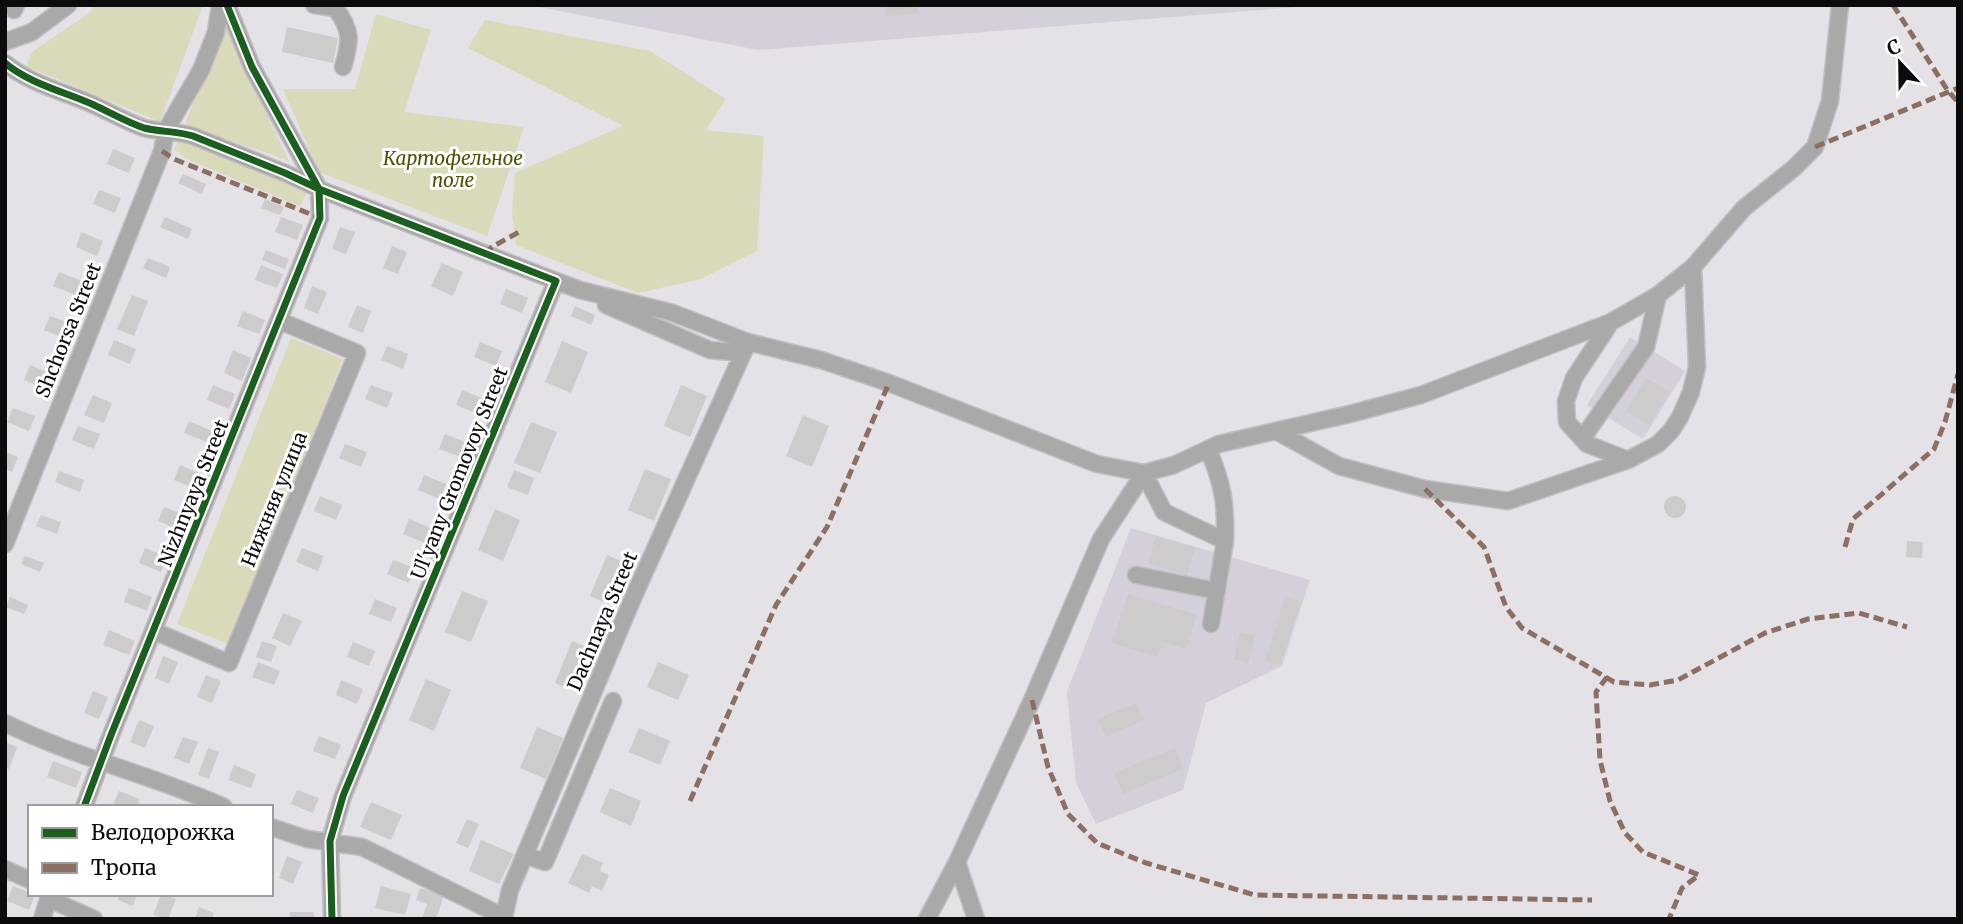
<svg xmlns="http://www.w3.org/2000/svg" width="1963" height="924" font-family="Merriweather,serif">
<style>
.built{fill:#d4cfda}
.green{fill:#d9dab9}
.building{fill:#cdcbcc}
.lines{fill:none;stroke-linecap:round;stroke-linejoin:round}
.minor-casing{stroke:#c1bfc3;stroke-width:19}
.minor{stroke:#aaa9aa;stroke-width:16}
.quiet{stroke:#8d6e63;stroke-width:5;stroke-dasharray:10 5;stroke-linecap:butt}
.cycleway-casing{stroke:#fff;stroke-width:11}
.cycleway{stroke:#1b5e20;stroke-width:7}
.labels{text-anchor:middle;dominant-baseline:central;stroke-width:6;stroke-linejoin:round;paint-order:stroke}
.park-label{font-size:19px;font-style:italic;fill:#4f5004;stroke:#fff}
.street-label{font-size:19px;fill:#0c0a0d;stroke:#fff}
</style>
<rect width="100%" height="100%" fill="#e4e1e7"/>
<path class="built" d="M529,5H1321L758,50Z
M1630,337L1685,371L1643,439L1587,405Z
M1131,528L1310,580L1282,666L1206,703L1183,790L1096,824L1076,783L1067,692Z"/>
<path class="green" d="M95,5H203L160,122L26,66L33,51L88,14Z
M376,14L431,30L404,112L524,127L487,236L319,172L283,89H355Z
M485,20L650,51L726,99L706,130L764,136L757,251L701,279L638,293L516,245L512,214L515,173L623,126L468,48Z
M224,24L289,161L185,124Z
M179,140L309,188L300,206L189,160L174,150Z
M291,338L343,359L229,644L177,624Z"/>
<path class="building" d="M885,5H917L918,13L886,16Z
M287,27L338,38L333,63L282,52Z
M113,149L135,158L129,173L107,164Z
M183,174L206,184L202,194L178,183Z
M99,190L121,198L115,213L93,204Z
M265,199L284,207L280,215L261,208Z
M165,217L192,229L188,239L160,227Z
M281,217L303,225L297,240L275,232Z
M340,227L355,232L346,254L332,249Z
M81,232L103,241L97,256L76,247Z
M392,246L407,252L398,274L383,268Z
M266,250L289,259L285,269L262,260Z
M148,258L170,267L166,278L143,268Z
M442,263L463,272L453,296L431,286Z
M261,265L283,274L277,288L255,280Z
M59,272L87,283L81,297L53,286Z
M312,286L327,292L318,314L304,308Z
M506,289L528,298L522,313L500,304Z
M132,295L148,301L134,336L117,329Z
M357,305L371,311L363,333L348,327Z
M575,306L595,315L591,325L571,316Z
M243,311L265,320L259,334L237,326Z
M50,316L72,324L66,339L44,330Z
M114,340L136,349L130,364L108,355Z
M562,341L588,352L571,393L545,382Z
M480,342L502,351L496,366L474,357Z
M387,346L408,354L403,369L381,360Z
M233,350L251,358L242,381L224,373Z
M30,365L52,374L46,389L24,380Z
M1646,378L1669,391L1649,425L1626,411Z
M213,385L235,394L229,409L207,400Z
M371,385L393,393L387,408L365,399Z
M681,385L707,396L690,437L664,426Z
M462,390L484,399L478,414L456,405Z
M93,395L112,403L104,423L84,415Z
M13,408L35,416L29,431L7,422Z
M803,415L829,426L812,467L786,456Z
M189,421L219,434L215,445L184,433Z
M531,422L557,432L540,473L514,463Z
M78,426L100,434L94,449L72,440Z
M445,434L467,443L461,457L439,449Z
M345,444L367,452L361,467L339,458Z
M5,452L18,457L12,472L5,469Z
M180,465L201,474L196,489L174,480Z
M645,469L671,479L654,521L628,510Z
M514,470L534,478L528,495L507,487Z
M59,471L84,480L80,492L55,482Z
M424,475L446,484L440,499L418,490Z
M320,496L342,505L336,520L314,511Z
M1664 507a11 11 0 1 1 22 0a11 11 0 1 1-22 0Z
M164,507L185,515L180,530L158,521Z
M495,509L520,520L503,561L478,550Z
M41,515L61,522L57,534L36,526Z
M409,519L431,528L425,543L403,534Z
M1156,536L1195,548L1187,575L1148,563Z
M1907,541L1923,542L1922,558L1906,557Z
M145,548L167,557L161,572L139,563Z
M302,548L324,556L318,571L296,562Z
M607,555L633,566L616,607L590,596Z
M25,556L44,563L40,572L21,564Z
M393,560L415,568L409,583L387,574Z
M129,588L152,597L147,611L124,602Z
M462,591L488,601L471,642L445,632Z
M1128,594L1197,615L1186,649L1163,642L1158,657L1112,643Z
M1285,596L1301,601L1281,665L1265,661Z
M10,597L28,605L24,614L6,607Z
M375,599L397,608L391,622L369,614Z
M283,613L302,621L290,646L272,638Z
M109,630L135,641L129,655L103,645Z
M1240,632L1255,635L1248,663L1234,659Z
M262,641L277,646L271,662L256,657Z
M572,641L598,652L580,693L555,683Z
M353,642L375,651L369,666L347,657Z
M163,656L178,662L169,684L155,678Z
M258,662L280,671L274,685L252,677Z
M658,662L689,675L678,700L647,687Z
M206,675L221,681L212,703L197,697Z
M426,679L451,690L434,731L409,720Z
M341,680L363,689L357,704L336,695Z
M93,691L108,697L99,719L84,713Z
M1136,703L1144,720L1106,737L1098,719Z
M139,720L154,726L145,748L130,742Z
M537,727L563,738L546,779L520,768Z
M639,728L670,741L660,765L629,752Z
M319,736L341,745L335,759L313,751Z
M183,737L198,742L189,764L174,758Z
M5,742L17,747L9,769L5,767Z
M208,748L219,752L209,779L198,775Z
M1175,748L1183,769L1123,794L1114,773Z
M53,761L82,772L76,788L47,777Z
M234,765L256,774L251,788L228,780Z
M610,788L641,801L631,826L600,812Z
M297,790L319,798L313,813L291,804Z
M119,791L140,799L137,807L113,805Z
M371,802L402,815L391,840L360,827Z
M467,819L479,824L468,848L456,843Z
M481,840L514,854L499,884L469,871Z
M582,854L603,863L600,871L609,875L602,891L592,886L589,893L568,883Z
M287,856L302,862L293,884L279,878Z
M13,886L35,895L29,910L7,901Z
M381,886L411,894L405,915L375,908Z
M420,888L444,895L436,919H422L427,904L416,900Z
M120,894H137L133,906L118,900Z
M161,894L176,899L168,919L153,915Z
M199,907L214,913L212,919H195Z
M290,912H314V919H290Z"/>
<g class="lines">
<defs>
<path id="minor" d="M314,5L335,8C352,30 351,40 343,67
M14,10L16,5
M5,42L32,32L68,5
M5,63C30,84 65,92 94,105C111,113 127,122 144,128C160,132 177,131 193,136L285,173L319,189L556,281L343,796L330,841L332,919
M556,281L580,290L673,313L748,342L821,360L889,383L1097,464L1144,473L1174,465L1219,444L1350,414L1421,395L1611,322L1658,295L1693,267L1744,208L1794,168L1815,147L1830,101L1840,5
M606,305L710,350L743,353
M1611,322L1574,378L1566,401L1567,422L1587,444L1628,460
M1276,431L1339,466L1425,489L1508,501L1628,460L1658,444L1671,431L1680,417L1691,392L1697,367L1693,267
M1582,439L1646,347L1658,295
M1208,449C1223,484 1226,503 1225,541
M1144,473L1164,512L1225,541L1211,624
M5,544L162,151L166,130L201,70L216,32L220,5
M1136,575L1217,591
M154,631L229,663L357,353L280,321
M5,723C76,758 153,775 224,807
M84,807L111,735L320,218L319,189L252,67L227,5
M271,827L307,839L362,847L504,917
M525,855L545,862L613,701
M957,862L976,919
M5,869L30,880
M49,899L94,919
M42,919L50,894
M505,919L504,917L510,890L633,598L748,342
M927,919L957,862L1032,700L1101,539L1144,473"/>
</defs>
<use href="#minor" class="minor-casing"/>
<use href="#minor" class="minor"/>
<path class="quiet" d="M1893,5L1948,91L1958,102
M1815,147L1958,88
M162,151L174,159L320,218
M485,254L492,247L519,232
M1425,489L1484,547L1506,607L1522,628L1614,682L1650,685L1678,680L1765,633L1808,619L1859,613L1907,627
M1845,547L1853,519L1934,449L1945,422L1958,374
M1607,677L1596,692L1600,760L1610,801L1625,833L1643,852L1699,875L1682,888L1669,919
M1032,700L1048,767L1068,814L1097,843L1146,863L1255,895L1592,900
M690,801L776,605L827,527L889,383"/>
<defs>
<path id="cycleway" d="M5,63C30,84 65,92 94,105C111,113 127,122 144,128C160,132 177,131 193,136L285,173L319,189L556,281L343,796L330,841L332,919
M84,807L111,735L320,218L319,189L252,67L227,5"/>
</defs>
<use href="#cycleway" class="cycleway-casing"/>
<use href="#cycleway" class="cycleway"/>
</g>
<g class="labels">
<g class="park-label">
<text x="453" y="158">Картофельное<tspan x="453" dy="22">поле</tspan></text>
</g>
<g class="street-label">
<text transform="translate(68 330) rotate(-68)">Shchorsa Street</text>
<text transform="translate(459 473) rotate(-68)">Ul'yany Gromovoy Street</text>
<text transform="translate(193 493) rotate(-68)">Nizhnyaya Street</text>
<text transform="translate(274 499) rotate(-68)">Нижняя улица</text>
<text transform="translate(602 621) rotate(-67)">Dachnaya Street</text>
</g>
</g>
<rect width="1963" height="924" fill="none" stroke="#0c0a0d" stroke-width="14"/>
<rect x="28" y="805" width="245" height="91" fill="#ffffff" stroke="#9e9d9e" stroke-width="2"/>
<rect x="42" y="828" width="35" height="10" fill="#1b5e20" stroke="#9e9d9e" stroke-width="2"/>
<text x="91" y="840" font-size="21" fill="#0c0a0d">Велодорожка</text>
<rect x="42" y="863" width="35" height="10" fill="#8d6e63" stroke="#9e9d9e" stroke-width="2"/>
<text x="91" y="875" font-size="21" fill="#0c0a0d">Тропа</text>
<g transform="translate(1900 63) rotate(338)" stroke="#ffffff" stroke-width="5" paint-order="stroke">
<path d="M0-5L12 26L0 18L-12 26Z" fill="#0c0a0d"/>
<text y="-10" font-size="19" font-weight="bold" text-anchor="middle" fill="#0c0a0d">С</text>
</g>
</svg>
